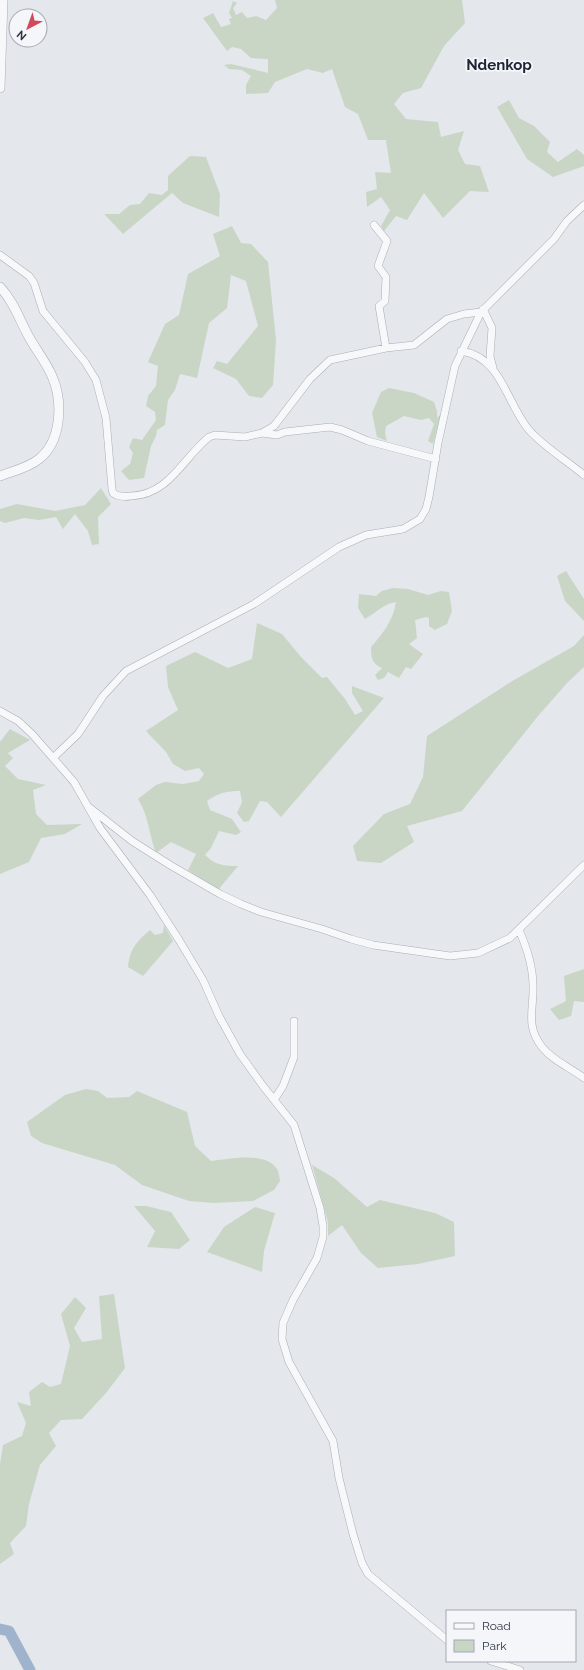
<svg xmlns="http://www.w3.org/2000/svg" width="584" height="1670" font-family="Raleway,sans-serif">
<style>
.green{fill:#c9d6c5}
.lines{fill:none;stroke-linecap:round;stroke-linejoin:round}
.river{stroke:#9fb4cc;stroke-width:11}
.minor-casing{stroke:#a9aeb7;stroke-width:8}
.tertiary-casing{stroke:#a9aeb7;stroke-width:10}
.minor{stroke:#f7f8fa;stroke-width:7}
.tertiary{stroke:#f7f8fa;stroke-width:9}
.labels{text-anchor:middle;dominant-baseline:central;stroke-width:3.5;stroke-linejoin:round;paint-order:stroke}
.quarter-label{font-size:15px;font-weight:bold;fill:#1d2536;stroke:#f4f6f9}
</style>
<rect width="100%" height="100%" fill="#e4e7ec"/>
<path class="green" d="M275,0H462L465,23L444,46L421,88L403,93L394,104L406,119L438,122L441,137L464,131L458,150L465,164L480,166L489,192L470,191L443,218L424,193L407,220L396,216L384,231L381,226L390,210L381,197L367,207L366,192L377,189L375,172L391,173L386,140H368L358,114L345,107L332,69L323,73L307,69L275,82L268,93L246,94V85L251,76L242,70L229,69L224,65L231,64L268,73V59L251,58L241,49L232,47L227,51L203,18L213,13L221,27L231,24L229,19L232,18L229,13L233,1L237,3L233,8L236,15L242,12L247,18L256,16L266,20L277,8Z
M509,100L519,118L534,126L550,142L547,152L558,162L577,149L584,155V166L553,177L527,159L497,107Z
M190,156L206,157L220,194L219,217L183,203L172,193L123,234L104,214H119L130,205L140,204L149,193L162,195L168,190V176Z
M232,226L241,243L251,244L268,262L276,340L273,385L262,398L249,396L236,379L213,368L217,361L227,364L258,326L246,281L231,275L227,308L209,323L197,378L180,374L175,390L168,400L165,425L157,430L156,436L151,446L144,478L129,480L121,471L130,464L133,453L129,447L133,438L142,440L156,420L155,412L146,406L148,396L156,386L158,366L148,362L165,324L179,315L188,274L220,256L213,234Z
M389,388L414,393L434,402L437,411V418L441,414L433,444L428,441L434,424L429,418L421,420L404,416L386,426L385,433L387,441L377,437L372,413L381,392Z
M101,488L111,504L98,517L99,544L92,545L88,531L75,514L63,529L56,517L39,520L24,518L5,523L0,521V509L17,504L55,511L85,505Z
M566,571L584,599V621L565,601L557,576Z
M393,588L408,589L428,595L441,591L449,592L452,611L447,624L435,630L429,626V618L426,617L415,620L417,638L409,644L423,654L411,669L406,667L399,678L388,672L384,678L378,680L375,675L382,668C372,664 371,658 371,647C382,635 394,619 396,602C383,604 377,612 365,619L358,608L359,594L376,596L382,591Z
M257,623L282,634L301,657L322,678L327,677L345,699L355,715L363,711L352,693V686L384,698L281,817L267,802L260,801L249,821L244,822L237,813L242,802L240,791C226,791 219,793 207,801L210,810L232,819L241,832L236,835L219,831L211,848L205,855C215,865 224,866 238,866L218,890L188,870L196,854L171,842L156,853C149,835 149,816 138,799L156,785L165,782L183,784L199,781L204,774L199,768L185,771L173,764L166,752L146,731L178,710L168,687L166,666L195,652L228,668L252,659Z
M584,635V667L567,683L538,716L462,811L407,826L414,842L381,863L357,861L353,846L384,814L410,804L423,777L427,736L514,680L574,646Z
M10,729L30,740L8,753L13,758L5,766L18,779L46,785L33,790L36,814L47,825L82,824L65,834L41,838L29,862L0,874V742Z
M164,925L173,941L143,976L128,967C130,949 136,942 150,930L155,935L163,933Z
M584,969V1002L574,1001L571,1016L559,1020L550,1009L566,1001L564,976Z
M86,1089L98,1091L107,1098L129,1097L137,1091L187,1112L195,1146L211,1161C229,1159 265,1151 277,1169C279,1172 279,1177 280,1181L274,1190L253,1201L214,1203L189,1201L142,1185L115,1165L42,1143L31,1136L27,1122L65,1095Z
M312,1165L334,1178L367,1207L380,1200L435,1213L454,1222L455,1256L418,1264L378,1268L361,1253L342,1225L328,1236V1222Z
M134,1206H146L171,1212L190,1240L179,1249L147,1247L155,1231Z
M255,1207L275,1213L264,1251L262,1272L207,1252L224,1227Z
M114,1294L125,1368L106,1393L82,1419L61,1420L49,1433L56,1446L40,1465L29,1504L26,1526L10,1543L14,1554L0,1564V1464L3,1445L22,1436L26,1423L17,1402L31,1406L29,1392L42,1382L50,1387L61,1384L70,1346L61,1314L75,1297L86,1308L74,1328L82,1342L102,1339L99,1296Z"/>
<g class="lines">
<path class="river" d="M0,1629L9,1631L30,1670"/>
<defs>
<path id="minor" d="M374,225L387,241L378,266L386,277L385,301L379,306L386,348
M0,255L29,276L34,283L43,311L85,362L96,380L106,418L112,489L113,493C118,497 124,497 131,496C169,495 183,458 209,437L215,435L245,437L262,433L274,426L310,379L330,360L386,348L414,345L447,319L464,314L481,312
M483,309L492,328L490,356L493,368
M461,351C502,357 506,403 529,430C544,447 566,460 584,475
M262,433L277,435L285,432L330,427L342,430L368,441L436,459
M0,711L18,721L32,734L74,782L100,828L150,895L179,940L203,980L219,1016L240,1054L263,1086L294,1125L320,1208L323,1226V1237L317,1258L293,1300L283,1323L282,1339L289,1362L333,1441L339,1478L353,1534L362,1563L368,1574L447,1640
M54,757L78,734L103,696L126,671L254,604L339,547L366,535L403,529L420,519L426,509L429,497L438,443L455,366L481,312L554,239L567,221L584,205
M90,808L132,841L170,865L220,894L241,904L261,912L322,929L351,939L373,945L450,956L478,953L510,938L584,865
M519,930C527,948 533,966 533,986C534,1009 525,1025 542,1047C553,1061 571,1068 584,1078
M274,1100L283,1086L294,1057V1021
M491,1661L520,1670"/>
<path id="tertiary" d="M0,88L3,0
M0,287C14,302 19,319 29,337C36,350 46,362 52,376C63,401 62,441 39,459C28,468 13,471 0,476"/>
</defs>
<use href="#minor" class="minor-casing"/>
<use href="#tertiary" class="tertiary-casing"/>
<use href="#minor" class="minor"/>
<use href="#tertiary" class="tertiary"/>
</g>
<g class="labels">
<g class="quarter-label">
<text x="499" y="65">Ndenkop</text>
</g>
</g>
<rect x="446" y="1610" width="130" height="52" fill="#f4f6f9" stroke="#a4a8b1"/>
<rect x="454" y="1623" width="20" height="6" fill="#f7f8fa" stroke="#a4a8b1"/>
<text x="482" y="1630" font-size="12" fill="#2b3445">Road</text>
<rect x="454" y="1640" width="20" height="12" fill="#c9d6c5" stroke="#a4a8b1"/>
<text x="482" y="1650" font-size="12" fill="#2b3445">Park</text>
<g transform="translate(28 28) rotate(221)"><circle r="19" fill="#f4f6f9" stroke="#a4a8b1"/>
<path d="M0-3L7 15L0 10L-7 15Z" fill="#d1495b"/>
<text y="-6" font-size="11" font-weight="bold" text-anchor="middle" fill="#2b3445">N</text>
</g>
</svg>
